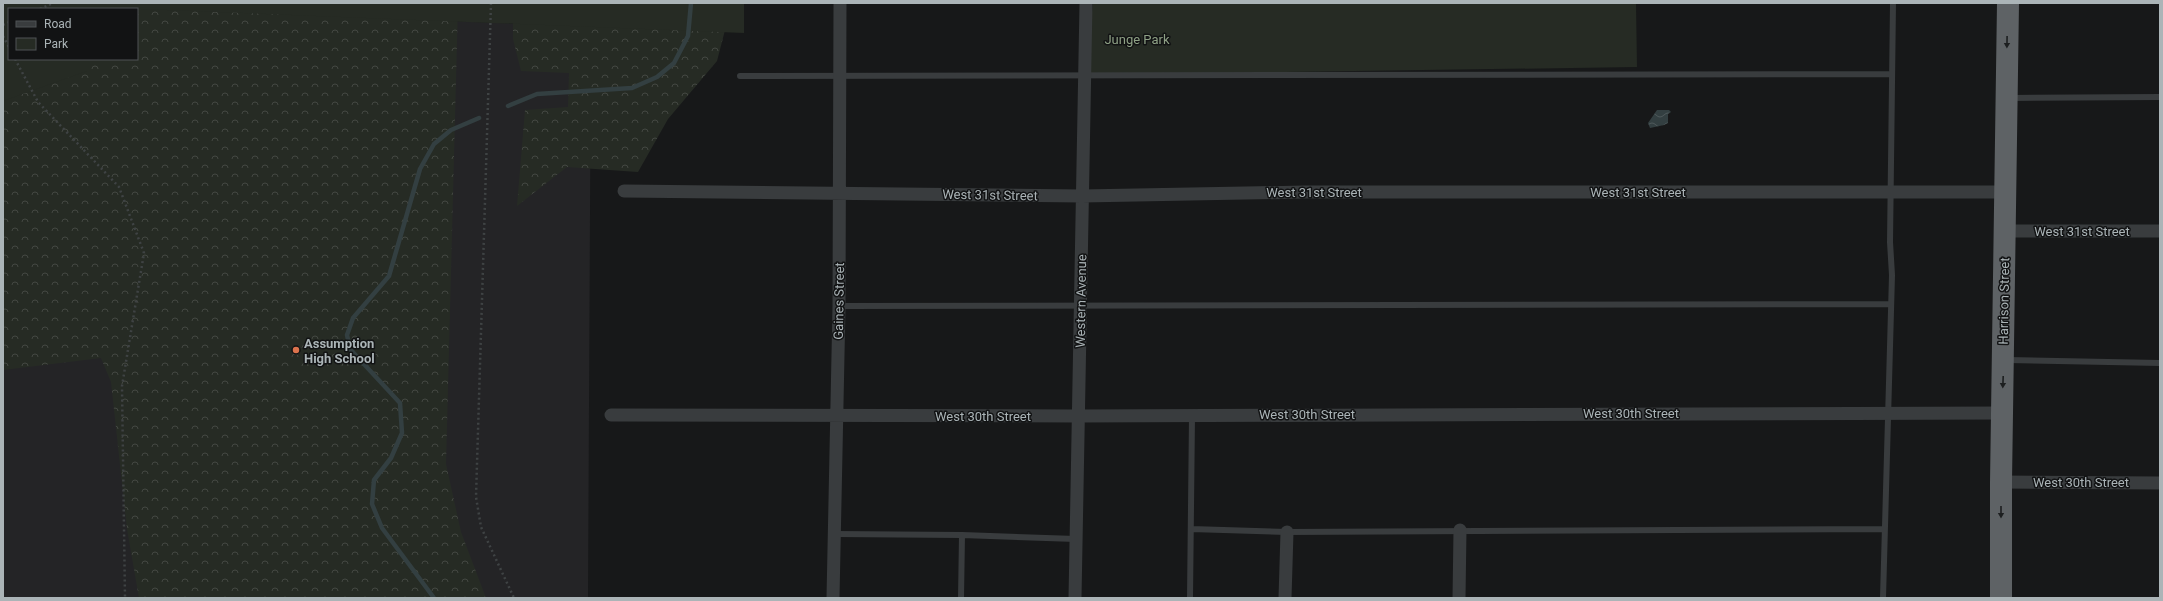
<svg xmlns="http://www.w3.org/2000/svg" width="2163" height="601" font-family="Roboto,sans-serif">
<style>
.built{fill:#242426}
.forest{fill:url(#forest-crowns)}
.green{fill:#262b24}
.water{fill:url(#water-waves)}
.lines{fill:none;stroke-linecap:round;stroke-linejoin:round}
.stream{stroke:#333f41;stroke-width:4.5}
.path{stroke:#3f4344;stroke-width:2.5;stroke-dasharray:2 3;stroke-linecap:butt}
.service{stroke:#393c3e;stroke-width:6}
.minor{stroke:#393c3e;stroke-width:13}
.trunk{stroke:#5e6265;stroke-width:22}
.oneway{fill:#1d1f20}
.poi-dot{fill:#dc734d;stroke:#121314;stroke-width:1.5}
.labels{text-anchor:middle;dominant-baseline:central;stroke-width:3;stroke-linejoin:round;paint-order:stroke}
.park-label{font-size:13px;fill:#8ea085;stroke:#121314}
.street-label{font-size:13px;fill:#abb4b7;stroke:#121314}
.poi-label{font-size:13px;font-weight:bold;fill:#abb4b7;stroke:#121314;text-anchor:start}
</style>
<defs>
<pattern id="forest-crowns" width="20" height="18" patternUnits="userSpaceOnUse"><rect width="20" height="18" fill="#262b24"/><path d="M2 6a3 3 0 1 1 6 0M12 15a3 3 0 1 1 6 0" fill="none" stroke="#434742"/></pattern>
<pattern id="water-waves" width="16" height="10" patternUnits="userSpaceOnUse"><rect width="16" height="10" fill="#333f41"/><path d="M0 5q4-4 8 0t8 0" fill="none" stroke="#4e585a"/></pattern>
</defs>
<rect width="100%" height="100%" fill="#171819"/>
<path class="built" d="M90,6L591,27L588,598H3V101L137,59V9Z"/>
<path class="forest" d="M79,3H458L446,464L461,532L486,598H139L127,529L111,382L101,358L3,370V37L9,59H137V9H66Z
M513,3H732L717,61L668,119L638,172L567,167L517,206L525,110L568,107L569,73L521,71L513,39Z"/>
<path class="green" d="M3,3H744V33L90,7V9H9V59H87V71L3,101Z
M1093,3H1636L1637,67L1085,75Z"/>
<path class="water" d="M1657,110H1669L1671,112L1668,114V123L1664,125L1650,128L1648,123Z"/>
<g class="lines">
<path class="stream" d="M508,106L537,94L632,88L657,77L674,63L688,36L691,3
M434,598L382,528L372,504L374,480L391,458L402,433L400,403L350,349L347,335L353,318L389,276L420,169L434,144L451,130L479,118"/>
<path class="path" d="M491,3L476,497L481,527L514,598
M40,9L53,3
M3,25L9,22
M3,36L9,47
M15,59L38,102L119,187L144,253L122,386L125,598"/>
<path class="service" d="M740,76L1892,74
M2010,98L2160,97
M839,306L1891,304
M2007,360L2160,363
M1191,529L1287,532L1885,529
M835,534L962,535L1076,539
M961,598L962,535
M1190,598L1192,416
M1883,598L1892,275L1890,242L1893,3"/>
<path class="minor" d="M624,191L1082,196L1305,192H2005
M2005,231H2160
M611,415L1078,416L2002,413
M2001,482L2160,483
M833,598L839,306L840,3
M1075,598L1086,3
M1285,598L1287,532
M1459,598L1460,530"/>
<path class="trunk" d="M2001,598V482L2008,3"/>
</g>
<defs><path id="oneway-solid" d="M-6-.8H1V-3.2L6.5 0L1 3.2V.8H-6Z"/></defs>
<g class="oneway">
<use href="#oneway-solid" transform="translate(2007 42) rotate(91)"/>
<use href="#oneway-solid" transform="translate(2003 382) rotate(92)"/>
<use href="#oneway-solid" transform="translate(2001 512) rotate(90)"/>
</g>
<circle class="poi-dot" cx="296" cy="350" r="4"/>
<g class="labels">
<g class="park-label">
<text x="1137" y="39">Junge Park</text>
</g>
<g class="street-label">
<text x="1314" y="192">West 31st Street</text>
<text x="1638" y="192">West 31st Street</text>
<text transform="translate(990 195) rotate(1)">West 31st Street</text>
<text x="2082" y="231">West 31st Street</text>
<text transform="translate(839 301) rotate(-89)">Gaines Street</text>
<text transform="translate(1081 301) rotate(-89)">Western Avenue</text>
<text transform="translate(2004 301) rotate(-89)">Harrison Street</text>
<text x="1631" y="413">West 30th Street</text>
<text x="1307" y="414">West 30th Street</text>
<text x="983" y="416">West 30th Street</text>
<text x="2081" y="482">West 30th Street</text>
</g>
<g class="poi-label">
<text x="304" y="343">Assumption<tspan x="304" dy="15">High School</tspan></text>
</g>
</g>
<rect width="2163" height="601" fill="none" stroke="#abb4b7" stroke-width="8"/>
<rect x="8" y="8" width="130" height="52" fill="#121314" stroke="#4f5355"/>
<rect x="16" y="21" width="20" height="6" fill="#393c3e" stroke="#4f5355"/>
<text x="44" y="28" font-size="12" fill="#abb4b7">Road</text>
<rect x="16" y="38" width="20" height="12" fill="#262b24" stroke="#4f5355"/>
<text x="44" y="48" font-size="12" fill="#abb4b7">Park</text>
</svg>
